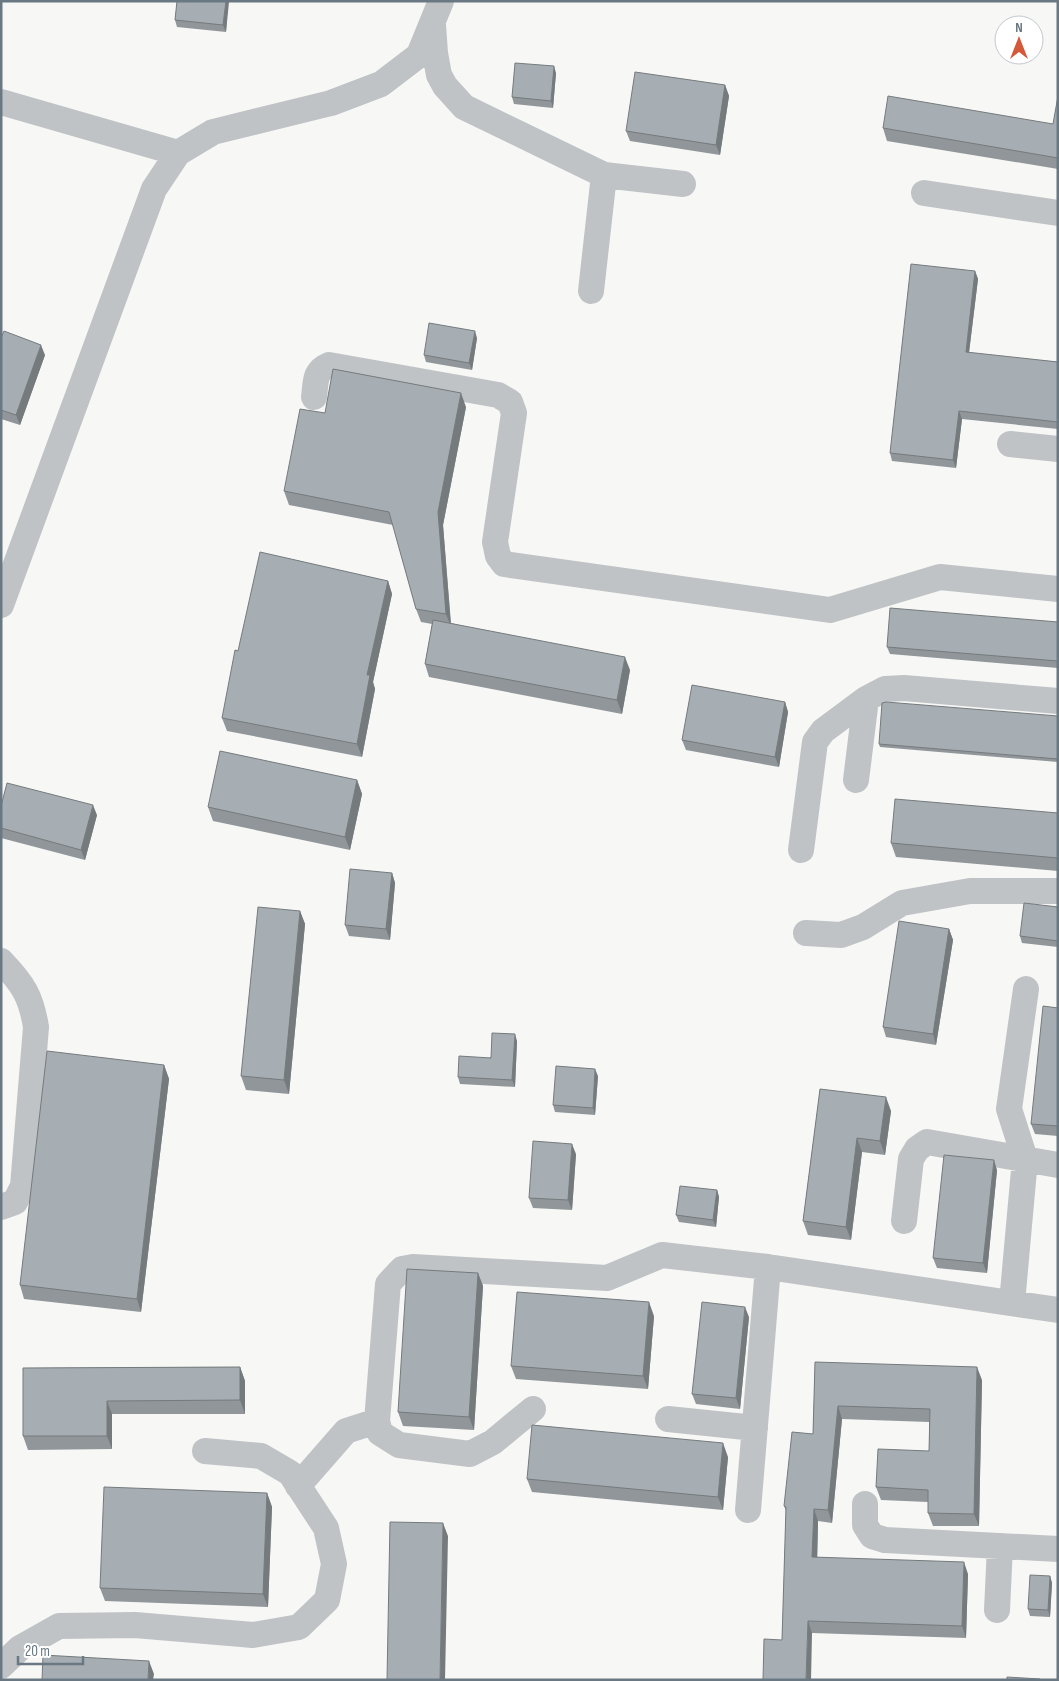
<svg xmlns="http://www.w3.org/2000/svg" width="1059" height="1681" font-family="'Sofia Sans Condensed',sans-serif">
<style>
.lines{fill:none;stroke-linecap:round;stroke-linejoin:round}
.minor{stroke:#bfc3c6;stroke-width:26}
.wall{fill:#90969a}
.shaded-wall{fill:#757a7d}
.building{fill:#a7aeb3;stroke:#757a7d}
</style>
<rect width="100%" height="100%" fill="#f7f7f5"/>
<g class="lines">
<path class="minor" d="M433,25L435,53L439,75L445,86L464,107L604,175L591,291
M1,102L178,153
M604,175L683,184
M924,193L1058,213
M314,397C316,382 314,371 329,365L498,395L510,402L514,413L495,542L498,556L504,564L830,610L940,577L1058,589
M1010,444L1058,449
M1,605L154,189L178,153L213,132L331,103L381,84L419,55L441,1
M856,780L866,699L885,689L904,688L1058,701
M801,850L815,742L823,731L866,699
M806,933L841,935L863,927L902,903L970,891H1058
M1,961C23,984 31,996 36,1027L23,1186L15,1202L1,1207
M904,1221L911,1159L917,1149L927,1142L1058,1165
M1012,1303L1025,1159L1009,1109L1026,989
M533,1409L493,1442L470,1454L399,1445L380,1433L377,1421L388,1284L402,1269L413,1267L607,1278L662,1255L768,1267L1058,1310
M668,1419L755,1428
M298,1486L346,1431L377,1421
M865,1504V1525L872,1536L885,1540L1058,1549
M748,1510L768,1267
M997,1610L1000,1546
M1,1666L20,1648L59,1626L135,1625L253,1635L299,1627L327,1600L334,1564L326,1528L290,1473L261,1456L205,1451"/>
</g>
<path class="wall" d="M177,1H228L226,32L177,27L175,20Z
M556,73L553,108L514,104L512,97Z
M725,85L729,96L720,155L630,141L626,131Z
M1058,96V169L887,141L883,128L1053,124Z
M975,271L978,279L969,353L1058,362V429L962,419L956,468L892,461L890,453Z
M1,338L45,355L20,425L1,419Z
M477,338L472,370L426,362L424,355Z
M466,407L443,525L451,623L630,670L622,714L429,677L425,664L432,624L421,622L416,609L393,525L289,505L284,491Z
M388,581L392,594L373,682L375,689L362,757L227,731L222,718L238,651Z
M1058,622V668L890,654L887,647Z
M785,702L788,712L779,767L686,750L682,740Z
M1058,716V762L880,747L879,744Z
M357,780L362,794L350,850L213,821L208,807Z
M1,806L97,815L85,860L1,838Z
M1058,813V871L896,857L891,843Z
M392,873L395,883L390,940L349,936L345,925Z
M1058,907V947L1022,943L1020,936Z
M300,911L305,924L289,1094L246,1090L241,1076Z
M949,929L953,940L936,1045L886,1037L883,1027Z
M1058,1008V1136L1035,1134L1031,1124Z
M517,1041L515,1087L460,1084L458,1077Z
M164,1065L169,1079L141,1312L24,1299L20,1285Z
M598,1076L595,1115L555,1112L553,1105Z
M820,1089L891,1111L885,1155L862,1152L851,1240L808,1235L803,1221Z
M576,1154L572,1210L533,1208L529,1198Z
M997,1170L987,1273L937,1268L933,1258Z
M717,1190L719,1197L716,1227L679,1222L676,1215Z
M478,1273L483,1286L474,1430L403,1426L398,1412Z
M654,1316L648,1389L516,1379L511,1366Z
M749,1317L740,1409L696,1404L692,1394Z
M815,1362L982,1380L979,1526H933L928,1513V1502L881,1500L876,1487L929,1451V1422L842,1419L832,1523L818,1521L817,1557L968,1574L966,1638L812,1633L782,1640L786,1511L784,1506L813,1434Z
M240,1367L245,1381V1414H112V1449L28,1450L23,1436V1368Z
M728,1457L723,1510L532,1492L527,1479Z
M267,1493L272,1507L268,1607L105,1601L100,1588Z
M1050,1576L1052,1583L1050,1617L1030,1616L1028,1609Z"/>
<path class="shaded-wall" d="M226,1H228L229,2L226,32L223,25Z
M554,66L556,73L553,108L551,101Z
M725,85L729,96L720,155L716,145Z
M975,271L978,279L968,360L966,352Z
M475,331L477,338L472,370L469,363Z
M41,345L45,355L20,425L16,415Z
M461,393L466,407L443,525L451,627L446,614L438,512Z
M959,411L962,419L956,468L953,460Z
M388,581L392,594L373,682L375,689L362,757L357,744L367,675Z
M625,657L630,670L622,714L617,700Z
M785,702L788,712L779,767L775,757Z
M357,780L362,794L350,850L345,837Z
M93,805L97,815L85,860L81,850Z
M392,873L395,883L390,940L386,929Z
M300,911L305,924L289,1094L284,1080Z
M949,929L953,940L936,1045L933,1034Z
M515,1034L517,1041L515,1087L512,1080Z
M164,1065L169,1079L141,1312L137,1299Z
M595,1069L598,1076L595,1115L593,1108Z
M886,1097L891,1111L885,1155L880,1141Z
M857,1138L862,1152L851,1240L846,1227Z
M572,1144L576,1154L572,1210L568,1200Z
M994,1160L997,1170L987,1273L983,1263Z
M717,1190L719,1197L716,1227L713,1220Z
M478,1273L483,1286L474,1430L469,1417Z
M649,1302L654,1316L648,1389L643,1376Z
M745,1307L749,1317L740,1409L736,1398Z
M240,1367L245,1381V1414L240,1400Z
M977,1367L982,1380L979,1526L974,1514Z
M107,1401L112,1414V1449L107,1436Z
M838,1406L842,1419L832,1523L828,1510Z
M723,1443L728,1457L723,1510L718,1497Z
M267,1493L272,1507L268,1607L263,1594Z
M814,1509L818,1521L817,1569L812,1557Z
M443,1523L448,1536L445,1680H440Z
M964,1562L968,1574L966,1638L962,1626Z
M1050,1576L1052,1583L1050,1617L1048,1610Z
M808,1621L812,1633L811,1680H806Z
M149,1661L154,1674L153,1680H148Z"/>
<path class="building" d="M177,1H226L223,25L175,20Z
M515,63L554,66L551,101L512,97Z
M635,72L725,85L716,145L626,131Z
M888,96L1053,124L1058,96V158L883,128Z
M911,264L975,271L966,352L1058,362V422L959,411L953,460L890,453Z
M429,323L475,331L469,363L424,355Z
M4,331L41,345L16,415L1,410V338Z
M333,369L461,393L438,512L446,614L416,609L389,512L284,491L300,409L325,413Z
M260,552L388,581L367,675H370L357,744L222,718L235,650L238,651Z
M890,608L1058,622V661L887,647Z
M433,620L625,657L617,700L425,664Z
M692,685L785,702L775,757L682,740Z
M886,702L1058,716V759L879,744L882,703Z
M220,751L357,780L345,837L208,807Z
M7,783L93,805L81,850L1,828V806Z
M895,799L1058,813V858L891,843Z
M350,869L392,873L386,929L345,925Z
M1024,903L1058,907V941L1020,936Z
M258,907L300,911L284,1080L241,1076Z
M899,921L949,929L933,1034L883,1027Z
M1043,1006L1058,1008V1126L1031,1124Z
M492,1033L515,1034L512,1080L458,1077L459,1056L491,1058Z
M47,1051L164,1065L137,1299L20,1285Z
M556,1066L595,1069L593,1108L553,1105Z
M820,1089L886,1097L880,1141L857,1138L846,1227L803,1221Z
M533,1141L572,1144L568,1200L529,1198Z
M944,1155L994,1160L983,1263L933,1258Z
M680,1186L717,1190L713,1220L676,1215Z
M407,1269L478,1273L469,1417L398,1412Z
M517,1292L649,1302L643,1376L511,1366Z
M702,1302L745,1307L736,1398L692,1394Z
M815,1362L977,1367L974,1514L928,1513V1490L876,1487L878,1449L929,1451L930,1409L838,1406L828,1510L814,1509L812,1557L964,1562L962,1626L808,1621L806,1680H763L764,1639L782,1640L786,1507L784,1506L792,1432L813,1434Z
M240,1367V1400L107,1401V1436H23V1368Z
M532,1425L723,1443L718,1497L527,1479Z
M104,1487L267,1493L263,1594L100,1588Z
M390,1522L443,1523L440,1680H387Z
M1030,1575L1050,1576L1048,1610L1028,1609Z
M43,1655L149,1661L148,1680H42Z
M1007,1677L1040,1679L1039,1680H1007Z"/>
<rect width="1059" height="1681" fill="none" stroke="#697883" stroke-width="5"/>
<g transform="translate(1019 40)"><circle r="24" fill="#ffffff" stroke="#c3c9cd"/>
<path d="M0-4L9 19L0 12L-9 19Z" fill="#d35939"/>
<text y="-8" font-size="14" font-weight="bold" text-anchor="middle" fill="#697883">N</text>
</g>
<path d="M18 1656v8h65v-8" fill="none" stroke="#697883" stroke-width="2.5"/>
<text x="25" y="1656" font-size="15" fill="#697883" stroke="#ffffff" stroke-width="4" paint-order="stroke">20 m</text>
</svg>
